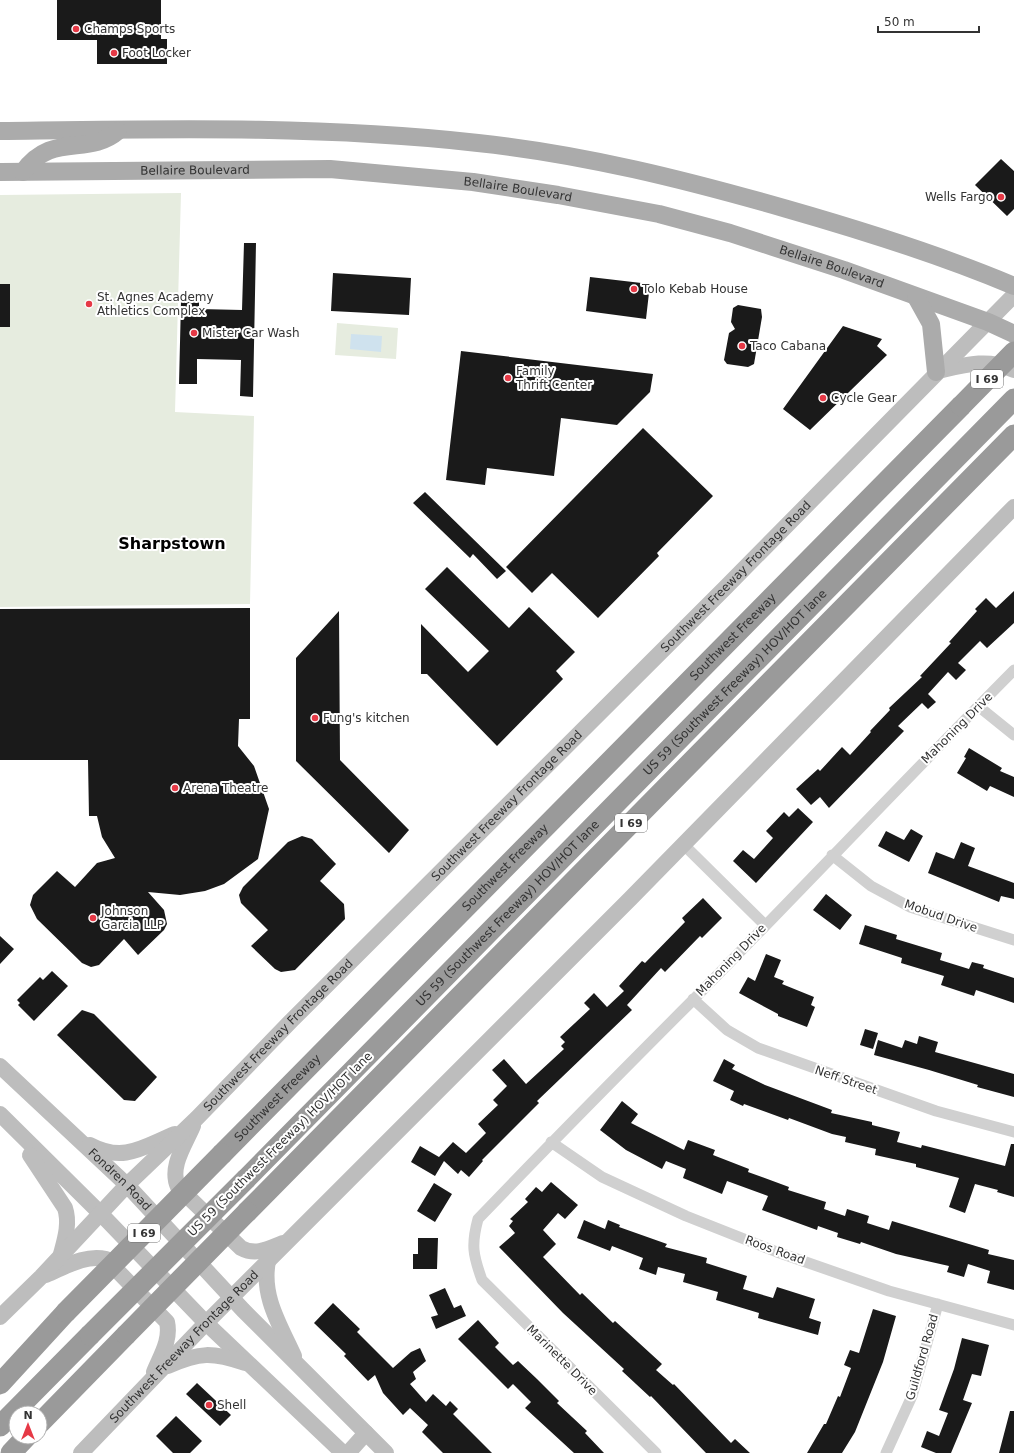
<svg xmlns="http://www.w3.org/2000/svg" width="1014" height="1453" font-family="'DejaVu Sans',sans-serif">
<style>
.pitch{fill:#e6ecdf}
.water{fill:#cfe2ee}
.building{fill:#1a1a1a}
.lines{fill:none;stroke-linecap:round;stroke-linejoin:round}
.minor{stroke:#d0d0d0;stroke-width:11}
.secondary{stroke:#bdbdbd;stroke-width:16}
.primary{stroke:#ababab;stroke-width:18}
.motorway{stroke:#9a9a9a;stroke-width:21}
.motorway-bridge{stroke:#9a9a9a;stroke-width:21}
.poi-dot{fill:#e63946;stroke:#fff;stroke-width:1.5}
.labels{text-anchor:middle;dominant-baseline:central;stroke-width:4;stroke-linejoin:round;paint-order:stroke}
.shield{fill:#fff;stroke:#707070;stroke-width:1}
.shield-label{font-size:11px;font-weight:bold;fill:#333}
.poi-label{font-size:12px;fill:#333;stroke:#fff;text-anchor:start}
.street-label{font-size:12px;fill:#333;stroke:#fff}
.district-label{font-size:16px;font-weight:bold;fill:#000;stroke:#fff}
</style>
<rect width="100%" height="100%" fill="#fff"/>
<path class="pitch" d="M181,193L175,412L254,416L250,604L0,607V195Z
M337,323L398,328L396,359L335,355Z"/>
<path class="water" d="M351,334L382,336L381,352L350,349Z"/>
<path class="building" d="M57,0H161V39H167V64H97V40H57Z
M1001,159L1014,171V209L1007,216L975,185Z
M244,243H256L253,397L240,396L241,360L197,359V384H179L181,301L199,302V309L242,310Z
M333,273L411,278L409,315L331,311Z
M590,277L650,284L646,319L586,311Z
M0,284H10V327H0Z
M738,305L761,309L762,317L754,364L748,367L727,364L724,360L729,333L735,329L731,322L733,308Z
M843,326L882,339L877,346L887,355L810,430L783,409Z
M461,351L653,374L650,392L617,425L561,418L554,476L487,468L485,485L446,480Z
M643,428L713,496L657,553L659,556L598,618L552,573L532,593L506,567Z
M425,492L506,571L497,579L473,554L470,558L413,503Z
M447,567L509,628L529,607L575,652L556,671L563,679L497,746L427,674H421V624L468,672L489,651L425,589Z
M1014,591V623L987,648L980,641L958,663L966,670L956,680L948,672L928,694L936,702L928,709L922,703L898,726L904,731L829,808L820,797L811,805L796,789L818,769L820,771L842,747L850,755L871,732L870,731L890,710L889,708L922,677L920,676L951,643L949,642L977,611L975,609L986,598L996,608Z
M250,608V719H239L238,746L254,766L269,809L258,859L224,884L205,891L180,895L148,892L164,910L167,924L164,930L138,955L124,939L99,965L91,967L82,963L37,919L30,905L33,895L57,871L75,887L97,863L115,858L102,837L97,816H89L88,760H0V609Z
M339,611L340,760L409,830L389,853L296,761V658Z
M969,748L1002,768L1000,771L1014,777V797L990,786L987,791L957,773L966,758L964,757Z
M798,808L813,822L756,883L733,861L743,850L754,859L773,838L766,831L784,812L789,817Z
M911,829L923,836L909,862L878,846L886,831L904,840Z
M302,836L312,839L336,864L320,881L344,904L345,919L295,970L281,972L275,969L251,946L268,930L241,903L239,895L243,887L288,842Z
M961,842L975,848L968,866L1014,883V899L1001,896L999,902L928,873L936,852L954,859Z
M826,894L852,915L840,930L813,910Z
M703,898L722,918L702,938L700,936L665,972L661,968L627,1005L632,1010L537,1101L539,1103L482,1160L483,1161L469,1177L461,1170L458,1174L444,1161L435,1176L411,1162L420,1146L439,1157L453,1142L466,1153L486,1133L478,1124L498,1105L493,1100L507,1086L492,1070L504,1059L526,1084L564,1049L561,1046L565,1042L560,1037L590,1009L584,1003L594,993L607,1007L624,991L619,986L642,961L645,963L685,922L682,918Z
M865,925L897,935L896,939L942,953L940,960L969,969L972,962L984,965L983,968L1014,978V1003L976,990L974,996L941,985L944,976L901,963L902,958L859,944Z
M0,936L14,949L0,964Z
M766,954L781,960L774,977L784,981L782,984L814,997L811,1005L815,1007L807,1027L778,1016V1014L739,993L748,977L755,981Z
M52,971L68,986L34,1021L18,1005L20,1003L17,1000L40,977L43,980Z
M82,1010L94,1014L157,1077L135,1101L124,1100L57,1035Z
M865,1029L878,1033L873,1049L860,1045Z
M919,1036L938,1042L935,1052L1014,1074V1097L977,1087L978,1085L929,1070L874,1055L878,1040L902,1048L905,1040L917,1044Z
M724,1059L735,1065L732,1069L765,1085L832,1110L831,1113L872,1122V1125L900,1132L897,1142L921,1148L922,1145L1005,1166L1011,1144H1014V1197L997,1192L998,1190L975,1184L965,1213L949,1207L959,1178L916,1167V1164L875,1155L876,1149L845,1142L846,1137L832,1134L789,1118L788,1120L744,1104L743,1106L730,1100L734,1091L713,1081Z
M622,1101L638,1114L631,1123L684,1150L688,1140L715,1150L713,1155L749,1169L748,1172L789,1187L788,1190L826,1202L824,1209L845,1216L847,1209L869,1216L867,1223L889,1230L892,1221L989,1250L988,1254L1014,1260V1290L987,1283L990,1271L968,1264L964,1277L947,1272L949,1266L896,1254L861,1242L860,1244L837,1237L838,1233L818,1226L817,1230L762,1210L768,1196L727,1181L722,1194L683,1178L686,1169L666,1161L662,1169L626,1150L600,1130Z
M551,1182L578,1205L565,1219L558,1213L543,1230L556,1244L543,1257L580,1295L582,1293L613,1323L615,1321L662,1364L656,1370L673,1385L674,1384L731,1443L735,1439L750,1453H706L651,1396L650,1397L622,1371L624,1369L563,1313L499,1247L515,1233L509,1226L513,1221L510,1219L528,1202L525,1199L536,1187L542,1192Z
M434,1183L452,1194L435,1222L417,1211Z
M584,1220L605,1229L608,1220L620,1225L619,1227L667,1244L665,1247L707,1258L706,1263L747,1276L743,1289L773,1298L777,1287L815,1299L809,1318L821,1322L818,1335L758,1318L759,1313L716,1300L718,1292L683,1282L685,1274L658,1267L656,1275L639,1269L643,1258L612,1246L610,1251L577,1238Z
M418,1238H438L437,1269H413V1254H418Z
M445,1288L454,1308L461,1305L466,1316L436,1329L431,1317L438,1315L429,1295Z
M333,1303L360,1329L357,1332L393,1368L411,1352L420,1348L426,1361L413,1372L416,1379L410,1384L426,1402L433,1394L446,1406L450,1401L458,1409L453,1414L492,1453H443L422,1432L428,1425L410,1408L403,1415L383,1393L375,1375L368,1381L344,1356L346,1354L314,1323Z
M873,1309L896,1316L883,1362L855,1432L842,1453H807L824,1424H826L838,1396L840,1397L851,1368L844,1365L850,1350L859,1353Z
M478,1320L499,1343L495,1347L513,1365L518,1361L537,1379L559,1401L557,1403L587,1431L585,1433L604,1453H574L525,1408L531,1402L513,1384L508,1389L458,1339Z
M962,1338L989,1345L981,1376L972,1374L963,1400L972,1403L951,1453H936L921,1447L927,1431L939,1436L948,1413L939,1410L954,1369Z
M197,1383L231,1415L220,1426L186,1394Z
M1010,1411H1014V1453H999Z
M176,1416L202,1441L190,1453H173L156,1436Z"/>
<g class="lines">
<path class="minor" d="M978,706L1014,735
M683,844L765,925
M832,855L871,886L910,907L1014,940
M693,999L727,1030L758,1048L936,1111L1014,1132
M551,1142L602,1177L686,1216L777,1252L889,1291L1014,1325
M656,1453L482,1280C473,1255 471,1245 478,1219C549,1145 621,1072 694,999C801,890 906,779 1014,670
M886,1453L912,1396L938,1304"/>
<g class="secondary">
<path d="M938,371C964,365 988,358 1014,370"/>
<path id="s1" d="M0,1066L127,1185L243,1310L386,1453"/>
<path d="M0,1114L101,1214L206,1323L343,1453"/>
<path d="M193,1126C185,1145 169,1167 178,1187L241,1248C256,1256 268,1249 283,1243"/>
<path d="M90,1145C124,1163 143,1147 175,1134"/>
<path d="M30,1155L65,1208C70,1223 65,1239 61,1254"/>
<path d="M268,1261C261,1296 280,1325 294,1356"/>
<path d="M46,1275C65,1267 85,1254 106,1259L167,1322C171,1340 161,1355 154,1372"/>
<path id="s2" d="M0,1317L41,1277L127,1185L197,1118L292,1020L725,588L1014,295"/>
<path d="M168,1366C200,1352 212,1352 245,1363"/>
<path id="s3" d="M81,1453L206,1323L630,899L1014,507"/>
<path d="M348,1453L366,1433"/>
</g>
<g class="primary">
<path d="M0,131C159,129 319,125 478,143C583,154 686,180 787,209C864,231 941,255 1014,286"/>
<path id="s4" d="M0,172L330,169L473,182L558,195L659,214L730,233L844,270L988,322L1014,334"/>
<path d="M23,172C52,131 88,157 118,131"/>
<path d="M916,297L931,324L936,372"/>
</g>
<g class="motorway">
<path id="s5" d="M222,1154L961,406"/>
<path id="s6" d="M246,1179L1014,399"/>
<path d="M247,1212L1014,435"/>
<path d="M0,1384L66,1312"/>
<path d="M40,1423L126,1335"/>
<path d="M0,1426L90,1335"/>
<path d="M11,1453L26,1437"/>
</g>
<path class="motorway-bridge" d="M961,406L1014,352
M66,1312L222,1154
M90,1335L246,1179
M126,1335L247,1212"/>
</g>
<g class="poi-dot">
<circle cx="76" cy="29" r="4"/>
<circle cx="114" cy="53" r="4"/>
<circle cx="1001" cy="197" r="4"/>
<circle cx="634" cy="289" r="4"/>
<circle cx="89" cy="304" r="4"/>
<circle cx="194" cy="333" r="4"/>
<circle cx="742" cy="346" r="4"/>
<circle cx="508" cy="378" r="4"/>
<circle cx="823" cy="398" r="4"/>
<circle cx="315" cy="718" r="4"/>
<circle cx="175" cy="788" r="4"/>
<circle cx="93" cy="918" r="4"/>
<circle cx="209" cy="1405" r="4"/>
</g>
<g class="labels">
<g class="shield">
<rect x="971" y="370" width="32" height="18" rx="3"/>
<rect x="615" y="814" width="32" height="18" rx="3"/>
<rect x="128" y="1224" width="32" height="18" rx="3"/>
</g>
<g class="shield-label">
<text x="987" y="379">I 69</text>
<text x="631" y="823">I 69</text>
<text x="144" y="1233">I 69</text>
</g>
<g class="poi-label">
<text x="84" y="29">Champs Sports</text>
<text x="122" y="53">Foot Locker</text>
<text x="993" y="197" text-anchor="end">Wells Fargo</text>
<text x="642" y="289">Tolo Kebab House</text>
<text x="97" y="297">St. Agnes Academy<tspan x="97" dy="14">Athletics Complex</tspan></text>
<text x="202" y="333">Mister Car Wash</text>
<text x="750" y="346">Taco Cabana</text>
<text x="516" y="371">Family<tspan x="516" dy="14">Thrift Center</tspan></text>
<text x="831" y="398">Cycle Gear</text>
<text x="323" y="718">Fung's kitchen</text>
<text x="183" y="788">Arena Theatre</text>
<text x="101" y="911">Johnson<tspan x="101" dy="14">Garcia LLP</tspan></text>
<text x="217" y="1405">Shell</text>
</g>
<g class="street-label">
<text stroke="none"><textPath href="#s4" startOffset="195">Bellaire Boulevard</textPath></text>
<text stroke="none"><textPath href="#s4" startOffset="519">Bellaire Boulevard</textPath></text>
<text stroke="none"><textPath href="#s4" startOffset="843">Bellaire Boulevard</textPath></text>
<text stroke="none"><textPath href="#s2" startOffset="1044">Southwest Freeway Frontage Road</textPath></text>
<text stroke="none"><textPath href="#s5" startOffset="727">Southwest Freeway</textPath></text>
<text stroke="none"><textPath href="#s6" startOffset="697">US 59 (Southwest Freeway) HOV/HOT lane</textPath></text>
<text transform="translate(957 728) rotate(-45)">Mahoning Drive</text>
<text stroke="none"><textPath href="#s2" startOffset="720">Southwest Freeway Frontage Road</textPath></text>
<text stroke="none"><textPath href="#s5" startOffset="403">Southwest Freeway</textPath></text>
<text stroke="none"><textPath href="#s6" startOffset="373">US 59 (Southwest Freeway) HOV/HOT lane</textPath></text>
<text transform="translate(941 916) rotate(19)">Mobud Drive</text>
<text transform="translate(731 960) rotate(-46)">Mahoning Drive</text>
<text stroke="none"><textPath href="#s2" startOffset="396">Southwest Freeway Frontage Road</textPath></text>
<text transform="translate(846 1080) rotate(19)">Neff Street</text>
<text stroke="none"><textPath href="#s5" startOffset="79">Southwest Freeway</textPath></text>
<text transform="translate(280 1144) rotate(-45)">US 59 (Southwest Freeway) HOV/HOT lane</text>
<text stroke="none"><textPath href="#s1" startOffset="165">Fondren Road</textPath></text>
<text transform="translate(775 1250) rotate(20)">Roos Road</text>
<text stroke="none"><textPath href="#s3" startOffset="148">Southwest Freeway Frontage Road</textPath></text>
<text transform="translate(922 1357) rotate(-74)">Guildford Road</text>
<text transform="translate(562 1360) rotate(45)">Marinette Drive</text>
</g>
<g class="district-label">
<text x="172" y="543">Sharpstown</text>
</g>
</g>
<g transform="translate(28 1425)"><circle r="19" fill="#ffffff" stroke="#adadad"/>
<path d="M0-3L7 15L0 10L-7 15Z" fill="#e63946"/>
<text y="-6" font-size="11" font-weight="bold" text-anchor="middle" fill="#333333">N</text>
</g>
<path d="M878 26v6h101v-6" fill="none" stroke="#333333" stroke-width="2"/>
<text x="884" y="26" font-size="12" fill="#333333" stroke="#ffffff" stroke-width="3" paint-order="stroke">50 m</text>
</svg>
